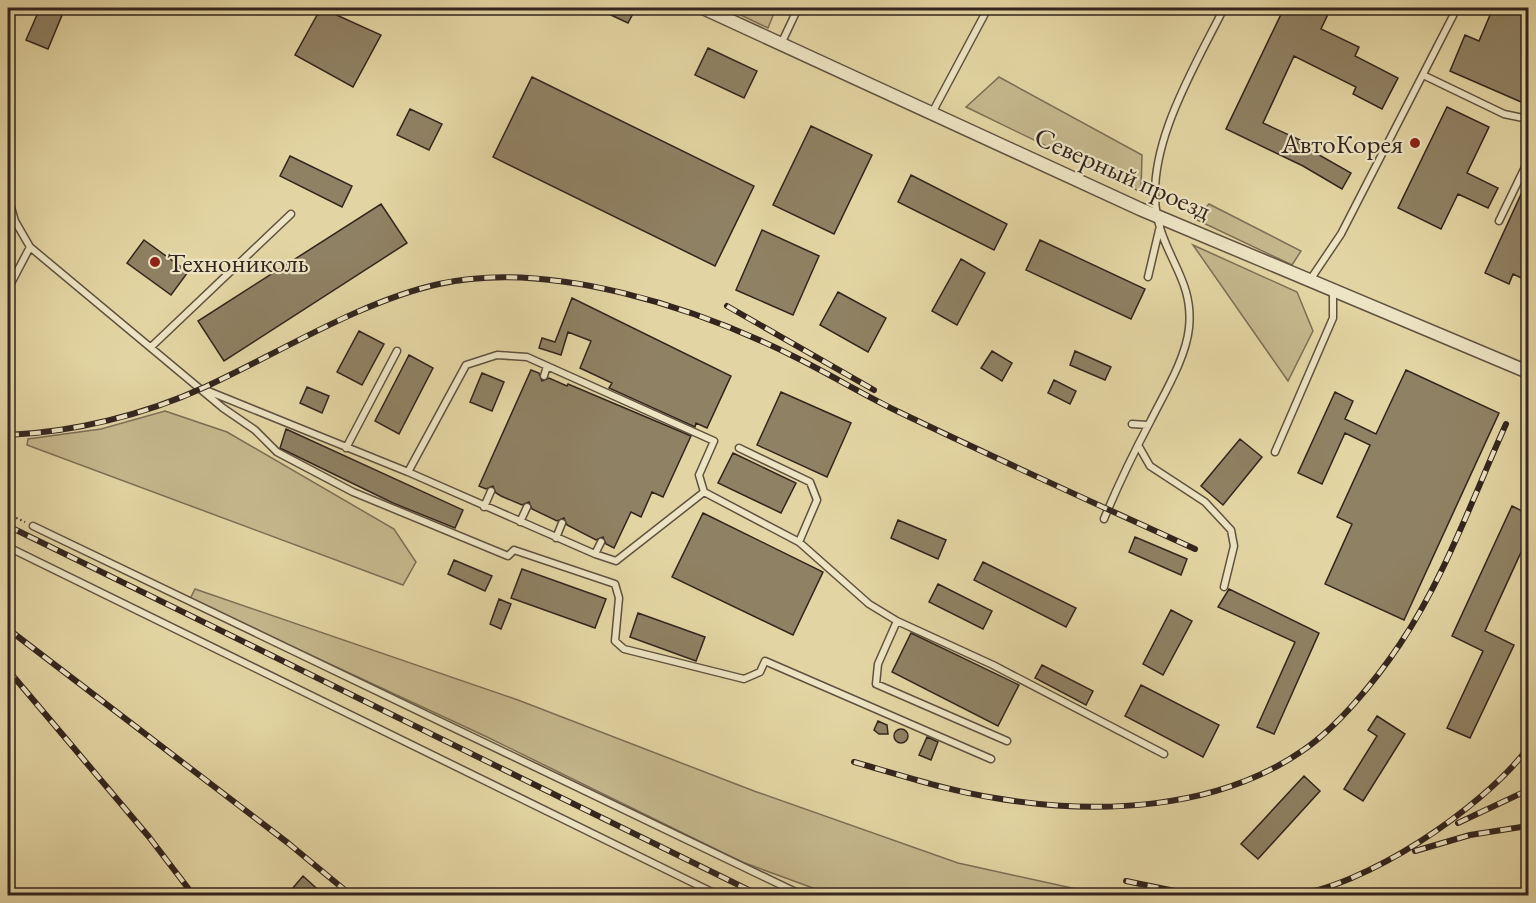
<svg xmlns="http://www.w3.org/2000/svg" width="1536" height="903" font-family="'EB Garamond',serif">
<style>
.green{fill:#c5b78c;stroke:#7c6e55;stroke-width:1.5}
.building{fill:#8f8163;stroke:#33251e;stroke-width:1.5}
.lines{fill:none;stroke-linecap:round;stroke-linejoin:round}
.lane-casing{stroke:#5f513f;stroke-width:9}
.street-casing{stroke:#5f513f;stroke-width:15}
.path{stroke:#33251e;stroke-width:2;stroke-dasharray:1.5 3;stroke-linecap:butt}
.lane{stroke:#ede4c3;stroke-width:6}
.street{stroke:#ede4c3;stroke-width:12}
.rail-casing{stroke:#33251e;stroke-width:6}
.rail{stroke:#ede4c3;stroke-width:4;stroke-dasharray:11;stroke-linecap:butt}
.poi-dot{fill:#8f2418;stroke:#ede4c3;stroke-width:2}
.labels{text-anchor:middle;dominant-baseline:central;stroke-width:4.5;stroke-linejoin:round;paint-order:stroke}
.poi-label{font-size:27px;fill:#33251e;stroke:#ede4c3;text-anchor:end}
.street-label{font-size:27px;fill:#33251e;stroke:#ede4c3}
</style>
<rect width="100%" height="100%" fill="#e3d5a3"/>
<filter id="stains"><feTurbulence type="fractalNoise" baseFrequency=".00333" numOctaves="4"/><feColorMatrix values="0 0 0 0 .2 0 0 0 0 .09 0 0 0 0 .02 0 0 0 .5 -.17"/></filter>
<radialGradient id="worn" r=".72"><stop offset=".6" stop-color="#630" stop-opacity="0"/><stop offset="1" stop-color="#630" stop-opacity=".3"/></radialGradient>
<path class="green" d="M726,8H776L768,28Z
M999,77L1142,155L1141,192L966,107Z
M1209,204L1301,251L1292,265L1195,219Z
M1193,245L1297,292L1313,331L1288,381Z
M165,411L227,432L394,529L416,562L403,585L27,445L28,439L101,429Z
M195,589L518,700L754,791L958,863L1104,895H832L742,862L485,736L190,599Z"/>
<path class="building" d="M40,8H65L48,49L26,40Z
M321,8L381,35L353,87L295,55Z
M596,8H636L628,23Z
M1284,8H1331L1321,29L1359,47L1355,56L1398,78L1382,109L1353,94L1356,87L1294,56L1263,123L1300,140L1298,143L1351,173L1342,189L1303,166L1226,129Z
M1493,8H1528V105L1450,71L1465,35L1479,41Z
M708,48L757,71L744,98L695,75Z
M532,77L754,186L715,266L493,157Z
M1447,107L1489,127L1467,173L1498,188L1488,208L1458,194L1441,229L1398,208Z
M410,109L442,124L429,150L397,135Z
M811,126L872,155L834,234L773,205Z
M290,156L352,186L342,207L280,176Z
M911,175L1007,224L994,250L898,202Z
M1528,179V281L1513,274L1509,284L1485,273Z
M381,204L407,243L224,361L198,321Z
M762,230L819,256L793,315L736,290Z
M144,240L188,272L171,295L127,263Z
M1040,240L1145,289L1131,319L1026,270Z
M961,259L985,273L957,325L932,311Z
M838,292L886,318L868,352L820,325Z
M572,298L731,376L707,428L696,423L695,427L609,388L612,383L580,368L591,341L568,332L561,355L539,348L542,338L555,342Z
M359,331L384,344L362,385L337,372Z
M992,351L1012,363L1002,381L981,368Z
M1075,351L1111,367L1105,380L1070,365Z
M409,355L433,368L399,434L375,421Z
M531,370L539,373L542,381L549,378L567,386L568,384L691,436L663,497L652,492L641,517L631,512L614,548L606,544L603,537L596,540L567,525L564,518L557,521L532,509L529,502L522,505L501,496L496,493L493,486L486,489L479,486Z
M1406,370L1499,413L1404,620L1325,584L1352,524L1337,517L1370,445L1345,433L1322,484L1298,473L1335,392L1353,401L1345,419L1376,434Z
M482,373L504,382L492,411L470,402Z
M1054,380L1076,391L1070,404L1048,393Z
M307,387L329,396L322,413L300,403Z
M781,392L851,423L827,477L757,445Z
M286,429L463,510L455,528L393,503L280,448Z
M1240,439L1262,457L1223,505L1201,486Z
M733,453L796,483L781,513L718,483Z
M1512,506L1528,514V537L1485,631L1514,645L1470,738L1447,728L1483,651L1452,636Z
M703,513L823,572L793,635L672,577Z
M898,520L946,540L938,559L891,538Z
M1135,537L1187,559L1181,575L1129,552Z
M454,560L492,576L485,591L448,574Z
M983,562L1076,608L1066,627L974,580Z
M522,569L606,599L595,628L511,598Z
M938,584L992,611L983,629L929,602Z
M1229,589L1319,633L1274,734L1257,727L1295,642L1218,607Z
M499,599L511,604L501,629L490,624Z
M1171,610L1192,621L1163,675L1143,664Z
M638,613L705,637L696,661L630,637Z
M911,633L1019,685L998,726L892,672Z
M1042,665L1093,691L1086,705L1035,678Z
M1141,685L1219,725L1203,757L1125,716Z
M1377,716L1405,734L1363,801L1344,789L1377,736L1368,730Z
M878,721L887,725L888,734H879L874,730Z
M894 736a7 7 0 1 1 14 0a7 7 0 1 1-14 0Z
M927,737L938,742L931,760L919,755Z
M1304,776L1320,791L1258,859L1241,844Z
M303,876L325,896H286Z"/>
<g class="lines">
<defs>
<path id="lane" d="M781,44L798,8
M1423,75L1504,114L1528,119
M932,113L988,8
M8,197L15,221L30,247L223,408L255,430L277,452L353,492L508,556L514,550L615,584L619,598L615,641L624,649L744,679L760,672L765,661L991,759
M1499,221L1528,161
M1148,277L1160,226
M1310,280L1341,234L1457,8
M8,289L30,247
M151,347L291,214
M544,376L547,366
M208,391L408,472L466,365L497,355L527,357L714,441L699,475L704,492L799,542L817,500L810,482L739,448
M1132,424L1148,425
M1138,445L1150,466L1205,502L1231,530L1234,546L1224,587
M346,448L397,351
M1275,452L1333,318V291
M408,472L595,554L616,561L704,492
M484,507L491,491
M1104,519C1118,485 1134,452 1151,420C1164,394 1186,358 1189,328C1194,281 1165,258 1157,216C1144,149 1195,66 1224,8
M520,522L527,507
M33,526L804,896
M556,538L562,523
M799,542L869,604L897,621L993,665L1164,754
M8,547L720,896
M595,554L601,542
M897,621L878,664L876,684L1007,741"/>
<path id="street" d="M703,8L1140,209L1528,372"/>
</defs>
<use href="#lane" class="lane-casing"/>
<use href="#street" class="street-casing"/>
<path class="path" d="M8,514L25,522"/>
<use href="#lane" class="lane"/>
<use href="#street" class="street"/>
<defs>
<path id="rail" d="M727,306L874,390
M8,435C74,432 144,415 205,387C279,353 361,301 439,284C550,259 698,308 797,358C831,375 864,395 899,412C997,459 1096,504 1195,549
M8,526L761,896
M8,629L288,843L352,896
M8,670L149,837L194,896
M854,762C901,775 948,791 995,798C1096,815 1215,811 1302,751C1338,727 1376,680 1400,644C1445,577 1473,497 1506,424
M1458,823L1528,790
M1415,851L1470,835L1528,826
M1126,881L1199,896
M1288,896C1365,888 1483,808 1528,748"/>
</defs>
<use href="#rail" class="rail-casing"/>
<use href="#rail" class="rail"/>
</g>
<g class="poi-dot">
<circle cx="1415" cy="143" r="6"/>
<circle cx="155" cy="262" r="6"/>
</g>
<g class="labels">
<g class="poi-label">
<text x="1403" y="143">АвтоКорея</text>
<text x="167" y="262" text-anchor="start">Технониколь</text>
</g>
<g class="street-label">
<text transform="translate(1123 173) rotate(24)">Северный проезд</text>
</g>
</g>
<rect width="1536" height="903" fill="none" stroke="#e3d5a3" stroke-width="30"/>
<rect x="9" y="9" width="1518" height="885" fill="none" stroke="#33251e" stroke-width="3"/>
<rect x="15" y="15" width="1506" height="873" fill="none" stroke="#33251e" stroke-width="1.5"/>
<rect width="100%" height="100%" filter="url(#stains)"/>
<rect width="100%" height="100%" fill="url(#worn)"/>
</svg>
